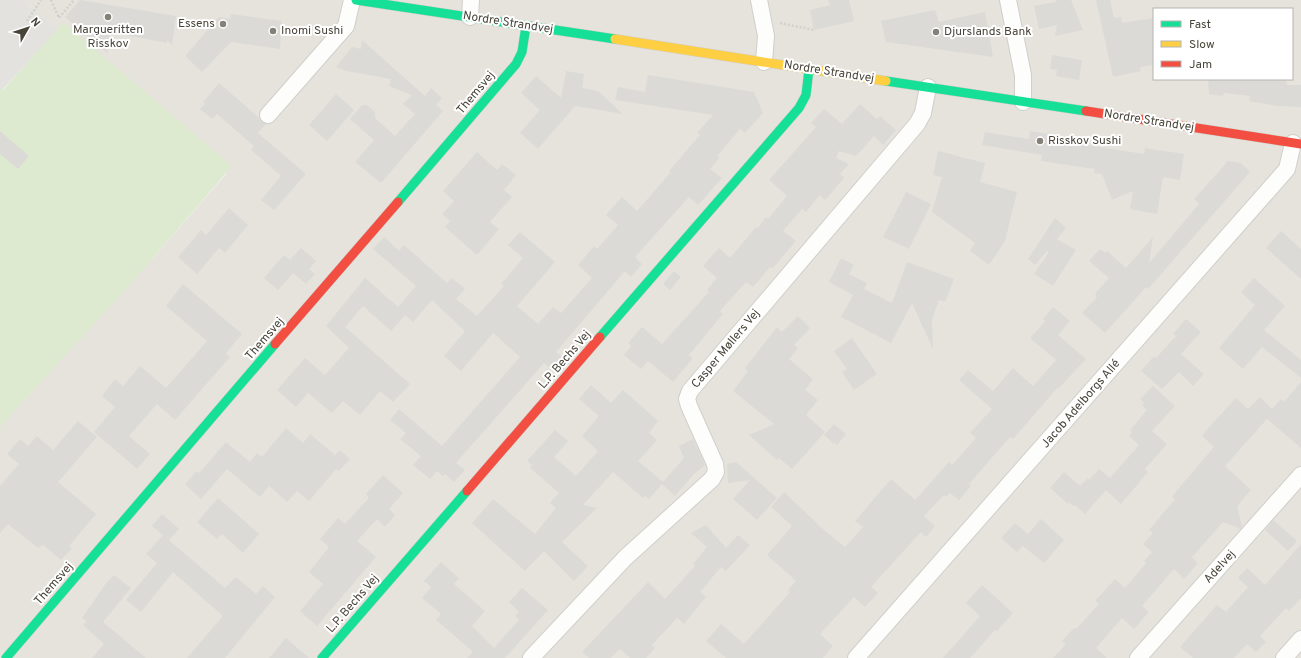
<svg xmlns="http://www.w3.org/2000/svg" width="1301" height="658" font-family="Overpass,sans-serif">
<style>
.residential{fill:#e5e3dc;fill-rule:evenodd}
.green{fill:#ddead0}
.parking{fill:#e4e2de}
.building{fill:#dcdad6}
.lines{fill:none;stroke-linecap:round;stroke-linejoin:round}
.street-casing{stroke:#d0cfcb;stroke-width:18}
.fast-casing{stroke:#d0cec5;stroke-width:10}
.slow-casing{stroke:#d0cec5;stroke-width:10}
.jam-casing{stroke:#d0cec5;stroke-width:10}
.path{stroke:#d2d1cb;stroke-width:2.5;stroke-dasharray:2 2;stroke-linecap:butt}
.street{stroke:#fdfdfc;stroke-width:16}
.fast{stroke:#16e098;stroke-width:9}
.slow{stroke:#ffcf43;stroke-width:9}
.jam{stroke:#f24e42;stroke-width:9}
.poi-dot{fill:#848178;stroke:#fff;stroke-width:1.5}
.labels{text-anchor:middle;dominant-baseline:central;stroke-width:4;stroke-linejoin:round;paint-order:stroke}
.street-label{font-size:12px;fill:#484439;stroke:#fff}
.poi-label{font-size:12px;fill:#484439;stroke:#fff;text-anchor:start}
</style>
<rect width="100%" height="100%" fill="#f2f1ed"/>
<path class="residential" d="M22,0H1301V658H0V427L135,279L227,173L65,31L58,29ZM1154,9H1292V79H1154Z"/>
<path class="green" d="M63,22L232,166L135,279L0,427V89L3,90Z"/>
<path class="parking" d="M0,0H22L58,29L2,90L0,89Z"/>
<path class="building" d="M80,0L176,16L172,45L167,40V43L110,32L107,53L65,17Z
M828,0H849L854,21L814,30L810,10L830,5Z
M1056,0H1071L1083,30L1055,36L1057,25L1039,29L1034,6L1056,2Z
M1096,0H1110L1114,18L1121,17L1122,23L1154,18V65L1140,67L1141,71L1113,77Z
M935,10L939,22L985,12L993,57L886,42L881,21Z
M231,14L282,21L280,49L231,42L202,72L185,56L215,21L219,17L230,19Z
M362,40L425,96L431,88L442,98L436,105L443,111L381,183L355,162L374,140L350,119L362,105H367L375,112V118L395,136L415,114L403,104L412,95L389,86L391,79L346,71L336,67L352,47L361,49Z
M1052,55L1082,60L1079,80L1056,76L1057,70L1050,69Z
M566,71L584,74L582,88L598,91L623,114L575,106L538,149L520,133L540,110L521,93L536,76L561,98Z
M648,75L754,92L763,113L745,133L740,129L717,156L719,158L710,169L722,178L698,205L689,197L635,257L642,264L631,277L625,271L556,352L564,359L554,372L544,363L456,463L465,470L454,482L445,474L443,476L437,471L430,479L413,465L421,456L400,439L406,433L390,420L399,409L442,446L520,357L493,333L461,371L444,356L465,331L432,300L413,322L405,315L391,331L363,306L345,327L410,384L393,402L380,391L360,415L343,401L332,413L308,393L296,407L277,390L305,358L325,375L349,348L326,326L365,278L398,307L416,286L373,249L384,237L399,251L404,245L447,283L452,278L465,289L456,299L477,316L504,286L501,284L523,258L508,245L520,232L555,262L517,306L538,324L553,307L561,313L592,278L578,265L594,246L597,249L618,225L606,215L622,197L637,211L671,172L669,171L700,135L697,133L713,115L615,100L618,87L645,92Z
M1208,79H1286L1287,85H1301V107L1277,106L1249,101L1250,96L1224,93L1223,96L1209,94Z
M219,83L266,124L258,133L306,174L274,210L261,200L281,176L251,150L254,146L217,114L212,119L200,109L205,104L203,102Z
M336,94L354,110L327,141L309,125Z
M860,104L877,119L880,116L896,130L883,145L874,136L856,156L839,151L836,158L849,164L840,174L844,178L827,198L825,200L820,195L806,212L802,209L783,231L796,241L772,269L770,267L753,287L746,282L720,311L723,314L689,355L693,358L673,382L648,361L641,369L624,355L631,346L628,343L642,327L662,344L709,292L707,290L717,278L703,266L719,248L730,258L756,227L758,228L766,217L768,219L787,196L769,180L816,127L811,123L824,109L842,124Z
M0,131L29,156L18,169L0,154Z
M1030,131L1080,139L1079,144L1144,154L1145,148L1184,154L1180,180L1163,177L1157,214L1130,209L1133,191L1112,200L1102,174L1094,173L1095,169L1041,161L1042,155L982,145L985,132L1029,139Z
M938,151L985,163L980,182L1017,192L1005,241L989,265L970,251L975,243L932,212L942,177L933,175Z
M477,152L497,170L502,164L516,175L504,190L512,197L490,222L499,229L477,255L445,227L450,221L442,214L454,201L443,191Z
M1228,161L1241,163L1250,172L1148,289L1146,287L1105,333L1082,313L1097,297L1095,294L1109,278L1089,261L1100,249L1105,253L1107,251L1126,268L1153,237L1149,263L1199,204L1194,199Z
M906,192L931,204L909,249L883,237Z
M229,208L248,225L225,253L219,248L197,274L178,257L201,230L206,235Z
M1055,218L1066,228L1057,239L1076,250L1053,286L1034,274L1049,252L1047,251L1035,265L1028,259Z
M1281,231L1301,249V279L1266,248Z
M301,248L316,261L309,269L315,274L306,284L293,273L278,290L264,278L284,255L290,260Z
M841,258L854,265L849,274L867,283L864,289L892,303L907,262L954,279L945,302L939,300L932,319L933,349L912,303L891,343L841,317L853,295L829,282Z
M674,271L681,277L670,290L663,284Z
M1254,278L1285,306L1264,330L1301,360V378L1262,347L1243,369L1219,348L1255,305L1241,292Z
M183,284L242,334L226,353L230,357L175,420L157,404L129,436L150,454L137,469L94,432L115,407L102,396L115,379L123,386L140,366L166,388L207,341L166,306Z
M1053,307L1070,321L1058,335L1086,359L1059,388L1058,387L1013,439L1010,437L969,484L971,486L959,500L950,493L946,497L944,495L924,516L935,526L926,537L921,532L871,587L878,593L865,607L854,597L820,634L833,646L823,658H726L706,641L721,624L744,644L790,592L788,590L796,581L767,555L792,526L771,507L784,492L823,529L845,547L863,527L855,521L891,479L915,500L949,462L952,465L976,438L970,433L992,409L959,380L968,370L993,391L1013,368L1033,386L1056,360L1030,338L1045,321L1043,319Z
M798,316L810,328L794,345L798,348L789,359L813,379L805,390L818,400L806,415L825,432L792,469L779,458L777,460L749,435L774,424L733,391L748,371L745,368L777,327L782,332Z
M1186,319L1201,332L1181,354L1204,374L1193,386L1179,372L1162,389L1141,371L1154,356L1156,358L1176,336L1173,334Z
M852,338L877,374L854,390L842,372L847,369L834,351Z
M1301,382V448L1267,419L1225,466L1251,490L1237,506L1242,526L1241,529L1223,522L1192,557L1198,563L1184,579L1174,569L1142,606L1149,612L1134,629L1122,618L1096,648L1107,658H1053L1066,644L1062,641L1074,628L1076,629L1099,604L1095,601L1115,579L1125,588L1146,563L1144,561L1152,552L1143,544L1153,533L1149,530L1175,499L1172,497L1178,489L1214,447L1202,436L1211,425L1236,398L1248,409L1260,397L1272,409L1281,399L1284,402Z
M591,385L611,403L623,390L658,421L649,433L657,440L638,461L663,482L684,458L679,446L693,439L705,465L694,474L675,496L662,484L649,499L645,496L643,498L613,472L583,505L597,508L562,542L588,566L574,581L544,551L525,571L472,523L493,499L535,534L556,508L550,503L559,493L530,468L532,465L527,461L555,430L568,441L554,457L576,476L598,451L582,436L599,416L579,399Z
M1153,386L1175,406L1152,431L1167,444L1145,469L1148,472L1121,504L1106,490L1085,514L1075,505L1073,506L1069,502L1068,504L1050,488L1064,472L1080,486L1088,478L1089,480L1099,469L1110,478L1139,445L1129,436L1132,432L1130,430L1147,410L1142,405L1144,403L1140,399Z
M78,421L97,437L58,482L96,514L69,546L72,548L61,560L43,545L38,548L8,524L0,533V486L19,464L7,454L20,439L28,446L37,436L53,450Z
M834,424L846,434L837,445L835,442L834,444L824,435Z
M286,428L303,443L310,434L335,455L340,450L350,459L339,471L336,469L309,501L297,491L287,502L269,486L260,497L227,469L201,499L185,484L197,471L199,473L226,442L250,462L257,453L262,457Z
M736,462L777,498L757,520L733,499L750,480L728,483L727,464Z
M383,475L403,493L389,509L395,515L385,527L377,519L357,541L376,557L317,626L300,611L323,584L309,572L329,547L320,539L338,518L345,524L369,498L366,494Z
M218,498L259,534L243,553L222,534L217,539L197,522Z
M162,514L179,529L169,540L152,526Z
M1041,519L1064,540L1044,563L1023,546L1017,552L1001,538L1015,523L1028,534Z
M1273,520L1297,541L1288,551L1265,530Z
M706,525L726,548L738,535L750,545L726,571L721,567L700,592L706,597L684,624L677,618L652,645L655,648L646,658H630L620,649L611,658H589L582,652L648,582L665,599L695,566L693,564L707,547L691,533Z
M163,535L225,588L236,577L256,594L263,586L275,597L225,658H187L223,616L173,572L141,612L126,600L157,563L146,554Z
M1301,544V598L1289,611L1286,608L1260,636L1266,642L1256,652L1247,644L1234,658H1193L1180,647L1217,605L1226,612L1248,587L1238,578L1247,568L1265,585Z
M441,562L459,578L454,584L485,611L472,626L494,648L519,620L515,616L519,612L509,602L522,588L548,610L505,658H467L473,652L436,620L441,614L422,598L431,587L424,581Z
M114,575L131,588L103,622L146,658H92L104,644L83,625L87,621L82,618L107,582Z
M982,585L1013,613L997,631L995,630L970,658H943L980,616L966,603Z
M286,638L309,658H269Z"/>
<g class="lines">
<defs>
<path id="street" d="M759,0L766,36L764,62
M1008,0L1023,75V102
M470,17L471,0
M268,115L346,26L352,0
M531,658L625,558L712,479L716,472L715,464L689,406L687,399L690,391L917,124L923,113L928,87
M856,658L1287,169L1293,143
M1138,658L1301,475
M1284,658L1301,639"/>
<path id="fast" d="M356,0L615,39
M886,81L1086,111
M398,202L516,64L522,52L526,26
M600,337L799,108L806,95L809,69
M6,658L275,344
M322,658L467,491"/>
<path id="slow" d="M615,39L886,81"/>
<path id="jam" d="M1086,111L1301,144
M275,344L398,202
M467,491L600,337"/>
</defs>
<use href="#street" class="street-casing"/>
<use href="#fast" class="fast-casing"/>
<use href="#slow" class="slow-casing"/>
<use href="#jam" class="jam-casing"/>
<path class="path" d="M51,0L59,18L74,0
M27,21L41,0
M780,23L814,30"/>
<use href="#street" class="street"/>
<use href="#fast" class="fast"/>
<use href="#slow" class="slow"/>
<use href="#jam" class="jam"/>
</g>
<g class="poi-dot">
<circle cx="108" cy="17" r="4"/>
<circle cx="223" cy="24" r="4"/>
<circle cx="273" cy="31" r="4"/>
<circle cx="936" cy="32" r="4"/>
<circle cx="1040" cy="141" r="4"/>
</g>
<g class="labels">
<g class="street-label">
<text transform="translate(508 23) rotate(9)">Nordre Strandvej</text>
<text transform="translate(829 72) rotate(9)">Nordre Strandvej</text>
<text transform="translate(476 93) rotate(-50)">Themsvej</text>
<text transform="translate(1149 121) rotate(9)">Nordre Strandvej</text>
<text transform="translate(265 339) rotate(-49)">Themsvej</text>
<text transform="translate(726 349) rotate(-50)">Casper Møllers Vej</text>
<text transform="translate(565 360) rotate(-49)">L.P. Bechs Vej</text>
<text transform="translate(1081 404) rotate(-49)">Jacob Adelborgs Allé</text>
<text transform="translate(1220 567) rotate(-48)">Adelvej</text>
<text transform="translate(54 584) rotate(-49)">Themsvej</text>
<text transform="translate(353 604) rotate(-49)">L.P. Bechs Vej</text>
</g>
<g class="poi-label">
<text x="215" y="24" text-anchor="end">Essens</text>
<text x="108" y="30" text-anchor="middle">Margueritten<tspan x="108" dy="14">Risskov</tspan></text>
<text x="281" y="31">Inomi Sushi</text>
<text x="944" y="32">Djurslands Bank</text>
<text x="1048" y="141">Risskov Sushi</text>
</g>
</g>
<rect x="1153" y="8" width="140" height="72" fill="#ffffff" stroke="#b6b4b0"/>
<rect x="1161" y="21" width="20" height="6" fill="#16e098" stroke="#b6b4b0"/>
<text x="1189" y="28" font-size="12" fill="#484439">Fast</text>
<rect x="1161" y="41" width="20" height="6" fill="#ffcf43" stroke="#b6b4b0"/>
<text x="1189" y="48" font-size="12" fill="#484439">Slow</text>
<rect x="1161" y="61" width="20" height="6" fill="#f24e42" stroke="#b6b4b0"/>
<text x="1189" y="68" font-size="12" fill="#484439">Jam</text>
<g transform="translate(28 28) rotate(51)" stroke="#ffffff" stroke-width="3" paint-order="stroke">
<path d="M0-3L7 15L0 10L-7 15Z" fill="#484439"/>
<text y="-6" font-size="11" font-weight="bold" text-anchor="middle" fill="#484439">N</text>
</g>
</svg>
